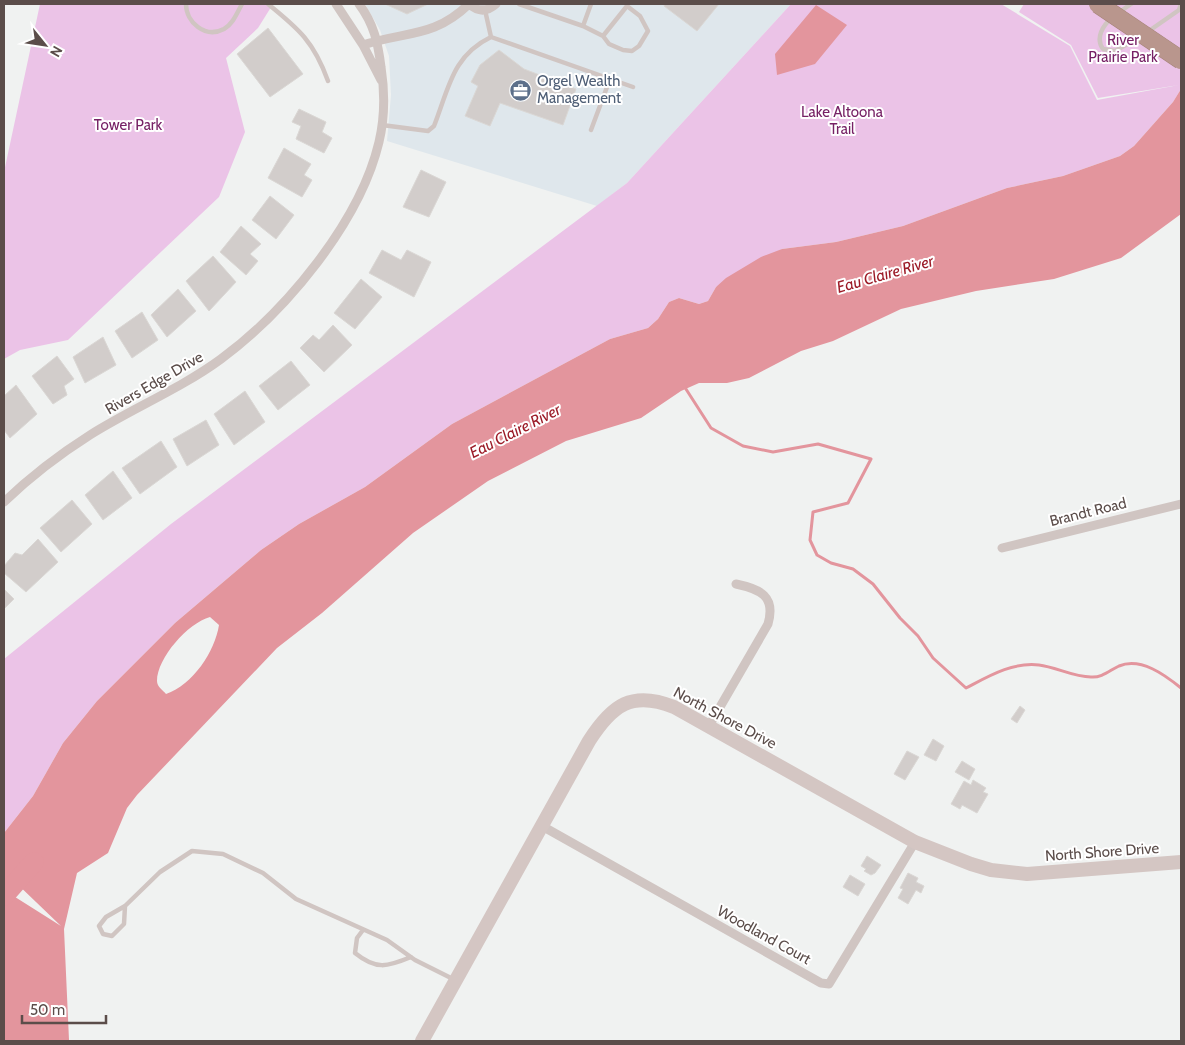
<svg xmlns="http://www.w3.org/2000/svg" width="1185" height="1045" font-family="Cabin,sans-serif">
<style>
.commercial{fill:#dfe7ec}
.green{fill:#ebc3e7}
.water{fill:#e3959d;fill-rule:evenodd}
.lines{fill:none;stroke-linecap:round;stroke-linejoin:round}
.stream{stroke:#e3959d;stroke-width:3}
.river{stroke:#e3959d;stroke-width:20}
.building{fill:#d2cdcb;stroke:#dad7d4}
.lane{stroke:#d0c5c2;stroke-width:4.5}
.street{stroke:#d0c5c2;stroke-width:9}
.secondary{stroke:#d4c6c3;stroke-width:14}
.highway-bridge-casing{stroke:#a58278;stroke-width:19;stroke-linecap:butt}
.highway-bridge{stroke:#b9968d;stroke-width:18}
.labels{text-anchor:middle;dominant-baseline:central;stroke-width:4;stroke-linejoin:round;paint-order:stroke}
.park-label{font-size:15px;fill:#762165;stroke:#fff}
.service-label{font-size:15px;fill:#4e5e75;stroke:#fff;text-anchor:start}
.street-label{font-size:15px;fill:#5b4d4a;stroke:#fff}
.water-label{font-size:16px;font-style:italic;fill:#9c1c28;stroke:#fff}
</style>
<rect width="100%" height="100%" fill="#f0f2f1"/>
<path class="commercial" d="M365,4H791L627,183L597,206L387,141L391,95L389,56L380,30Z"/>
<path class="green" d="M40,4H273L258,28L226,58L245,132L219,197L68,340L20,350L4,359V172Z
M791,4H1001L1070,46L1097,100L1179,85L1098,98L1071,45L1019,12L1024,4H1181V89L1173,102L1134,146L1120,156L1063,176L1007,188L903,226L836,242L782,249L716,287L708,301L699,304L679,298L669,302L658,319L648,328L610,339L452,424L365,487L299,524L261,550L175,623L97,701L63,743L33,796L4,833V659L171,524L627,183Z"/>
<path class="water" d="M816,5L847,25L815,64L777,75L775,54Z
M1181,89V214L1121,258L1054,279L976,291L901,309L833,341L801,351L749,378L727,383H699L681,391L641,418L566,441L488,481L413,533L322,613L277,648L137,795L127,808L108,853L77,873L64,929L69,1040L4,1041V890L61,926L11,878L4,888V833L33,796L63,743L97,701L175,623L261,550L299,524L365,487L452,424L610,339L648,328L658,319L669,302L679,298L699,304L708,301L716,287L726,278L761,257L782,249L836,242L903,226L1007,188L1063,176L1120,156L1134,146L1173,102ZM210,617L219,625C215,651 193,685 166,694C163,690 157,687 157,681C157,658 188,623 210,617Z"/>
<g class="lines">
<path class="stream" d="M684,386L711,428L743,446L773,452L818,444L871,459L848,503L813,512L810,540L817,555L831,563L853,569L873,584L900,618L918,636L933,658L966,688C989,676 1012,662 1039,665C1056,667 1073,677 1091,677C1102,678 1110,670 1119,666C1141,657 1165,675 1181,688"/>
<path class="river" d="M4,896L34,862"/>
</g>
<path class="building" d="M385,4H428L407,14Z
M665,4H719L697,31L664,6Z
M268,28L303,74L270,97L237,54Z
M499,50L524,69L576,89L563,125L500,103L490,126L465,116L478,86L471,82L480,65Z
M299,109L326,122L322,132L332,138L324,153L296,139L301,126L292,122Z
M284,148L311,164L304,175L312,180L302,197L268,178Z
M421,170L446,182L429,217L403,207Z
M270,196L294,215L276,239L252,220Z
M241,226L261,244L250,254L258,261L246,275L220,252Z
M382,250L401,260L407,250L431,262L414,297L369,273Z
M213,256L236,282L209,311L186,281Z
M361,279L382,297L355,329L334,313Z
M178,289L196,311L167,337L151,315Z
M142,312L158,340L132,358L115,331Z
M333,325L352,345L324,372L300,348L313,335L319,340Z
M103,337L116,365L85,383L73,357Z
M57,356L74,379L64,386L67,395L53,404L32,376Z
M291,361L310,385L278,410L259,386Z
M16,385L37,414L10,438L4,430V396Z
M245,391L265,422L234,445L214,414Z
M206,420L219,445L187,466L173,439Z
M161,441L177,467L140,494L122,468Z
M113,471L132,498L103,520L85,495Z
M72,500L92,524L61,552L40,528Z
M38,539L58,562L26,592L4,573V566L15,553L22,555Z
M4,589L14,599L4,609Z
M1020,706L1025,710L1017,723L1011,719Z
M933,739L944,746L936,761L924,755Z
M907,751L919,757L905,780L894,774Z
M962,761L975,769L969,780L955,772Z
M973,780L986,788L983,792L988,794L977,813L962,805L960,809L951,804L964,781L971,785Z
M867,856L881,865L875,873L871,875L864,871L866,869L861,866Z
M908,873L918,878L916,882L924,886L921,893L916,890L908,904L898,898L903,889L900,888Z
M850,875L865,884L858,896L843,887Z"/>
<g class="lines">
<path class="lane" d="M186,4C186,22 205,39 224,29C233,24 237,13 242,4
M268,4C299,29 314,42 328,81
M519,4L583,26L603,36L609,44L623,50L632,51L639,46L648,31L640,16L627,6L603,36
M485,10L491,37L633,87
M1118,13L1131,4
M1112,18C1103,25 1095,38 1103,49L1115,51L1140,37
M583,26L591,4
M1146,33L1179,10L1181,4
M382,125L428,131L434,126C449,88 452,56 491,37
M591,130L610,79
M125,906L124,924L112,936L103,934L99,926L106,917L125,906L160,872L192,851L223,854L263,873L296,899L387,940L415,960L455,980
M363,930L357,938L355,953C376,970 387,967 411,957"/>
<path class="street" d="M336,4L363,45L381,80
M469,4C478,12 487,12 496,4
M363,45C406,31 434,38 469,4
M4,502C30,477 60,454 90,435C133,408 180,389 221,359C286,311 360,222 379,142C385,117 385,93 381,67C378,43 374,24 359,4
M1002,548L1181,504
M709,726L768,624C776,596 760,589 736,584
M542,826L821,983L829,984L915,842"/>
<path class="secondary" d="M422,1041L589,741C612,705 632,690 674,707L915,842L971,864L991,870L1027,874L1181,862"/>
<defs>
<path id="highway-bridge" d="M1098,4L1181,60"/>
</defs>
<use href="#highway-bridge" class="highway-bridge-casing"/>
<use href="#highway-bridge" class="highway-bridge"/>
</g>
<defs>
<symbol id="office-disc" viewBox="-11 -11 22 22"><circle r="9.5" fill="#5c6f8a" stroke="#fff"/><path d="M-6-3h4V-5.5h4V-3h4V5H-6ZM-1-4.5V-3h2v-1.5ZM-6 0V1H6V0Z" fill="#fff"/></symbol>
</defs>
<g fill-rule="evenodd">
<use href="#office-disc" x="508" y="78" width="25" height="25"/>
</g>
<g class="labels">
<g class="park-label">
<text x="1123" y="40">River<tspan x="1123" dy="17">Prairie Park</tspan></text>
<text x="842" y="112">Lake Altoona<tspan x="842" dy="17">Trail</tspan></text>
<text x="128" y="125">Tower Park</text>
</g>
<g class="service-label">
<text x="537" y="81">Orgel Wealth<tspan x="537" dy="17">Management</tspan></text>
</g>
<g class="street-label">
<text transform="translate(154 383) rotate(-30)">Rivers Edge Drive</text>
<text transform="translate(1088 512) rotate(-14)">Brandt Road</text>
<text transform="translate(725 718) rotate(28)">North Shore Drive</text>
<text transform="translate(1102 852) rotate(-4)">North Shore Drive</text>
<text transform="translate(764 935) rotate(29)">Woodland Court</text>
</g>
<g class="water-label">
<text transform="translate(885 274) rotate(-16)">Eau Claire River</text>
<text transform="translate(515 431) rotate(-27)">Eau Claire River</text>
</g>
</g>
<rect width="1185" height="1045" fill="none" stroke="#5b4d4a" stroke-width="10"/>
<g transform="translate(45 45) rotate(120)" stroke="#ffffff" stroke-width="4" paint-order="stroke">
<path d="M0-4L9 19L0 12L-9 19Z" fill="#5b4d4a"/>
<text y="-8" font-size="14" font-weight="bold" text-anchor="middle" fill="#5b4d4a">N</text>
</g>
<path d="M22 1015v8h84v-8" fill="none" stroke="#5b4d4a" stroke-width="2.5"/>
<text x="30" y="1015" font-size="15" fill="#5b4d4a" stroke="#ffffff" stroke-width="4" paint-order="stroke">50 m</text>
</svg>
